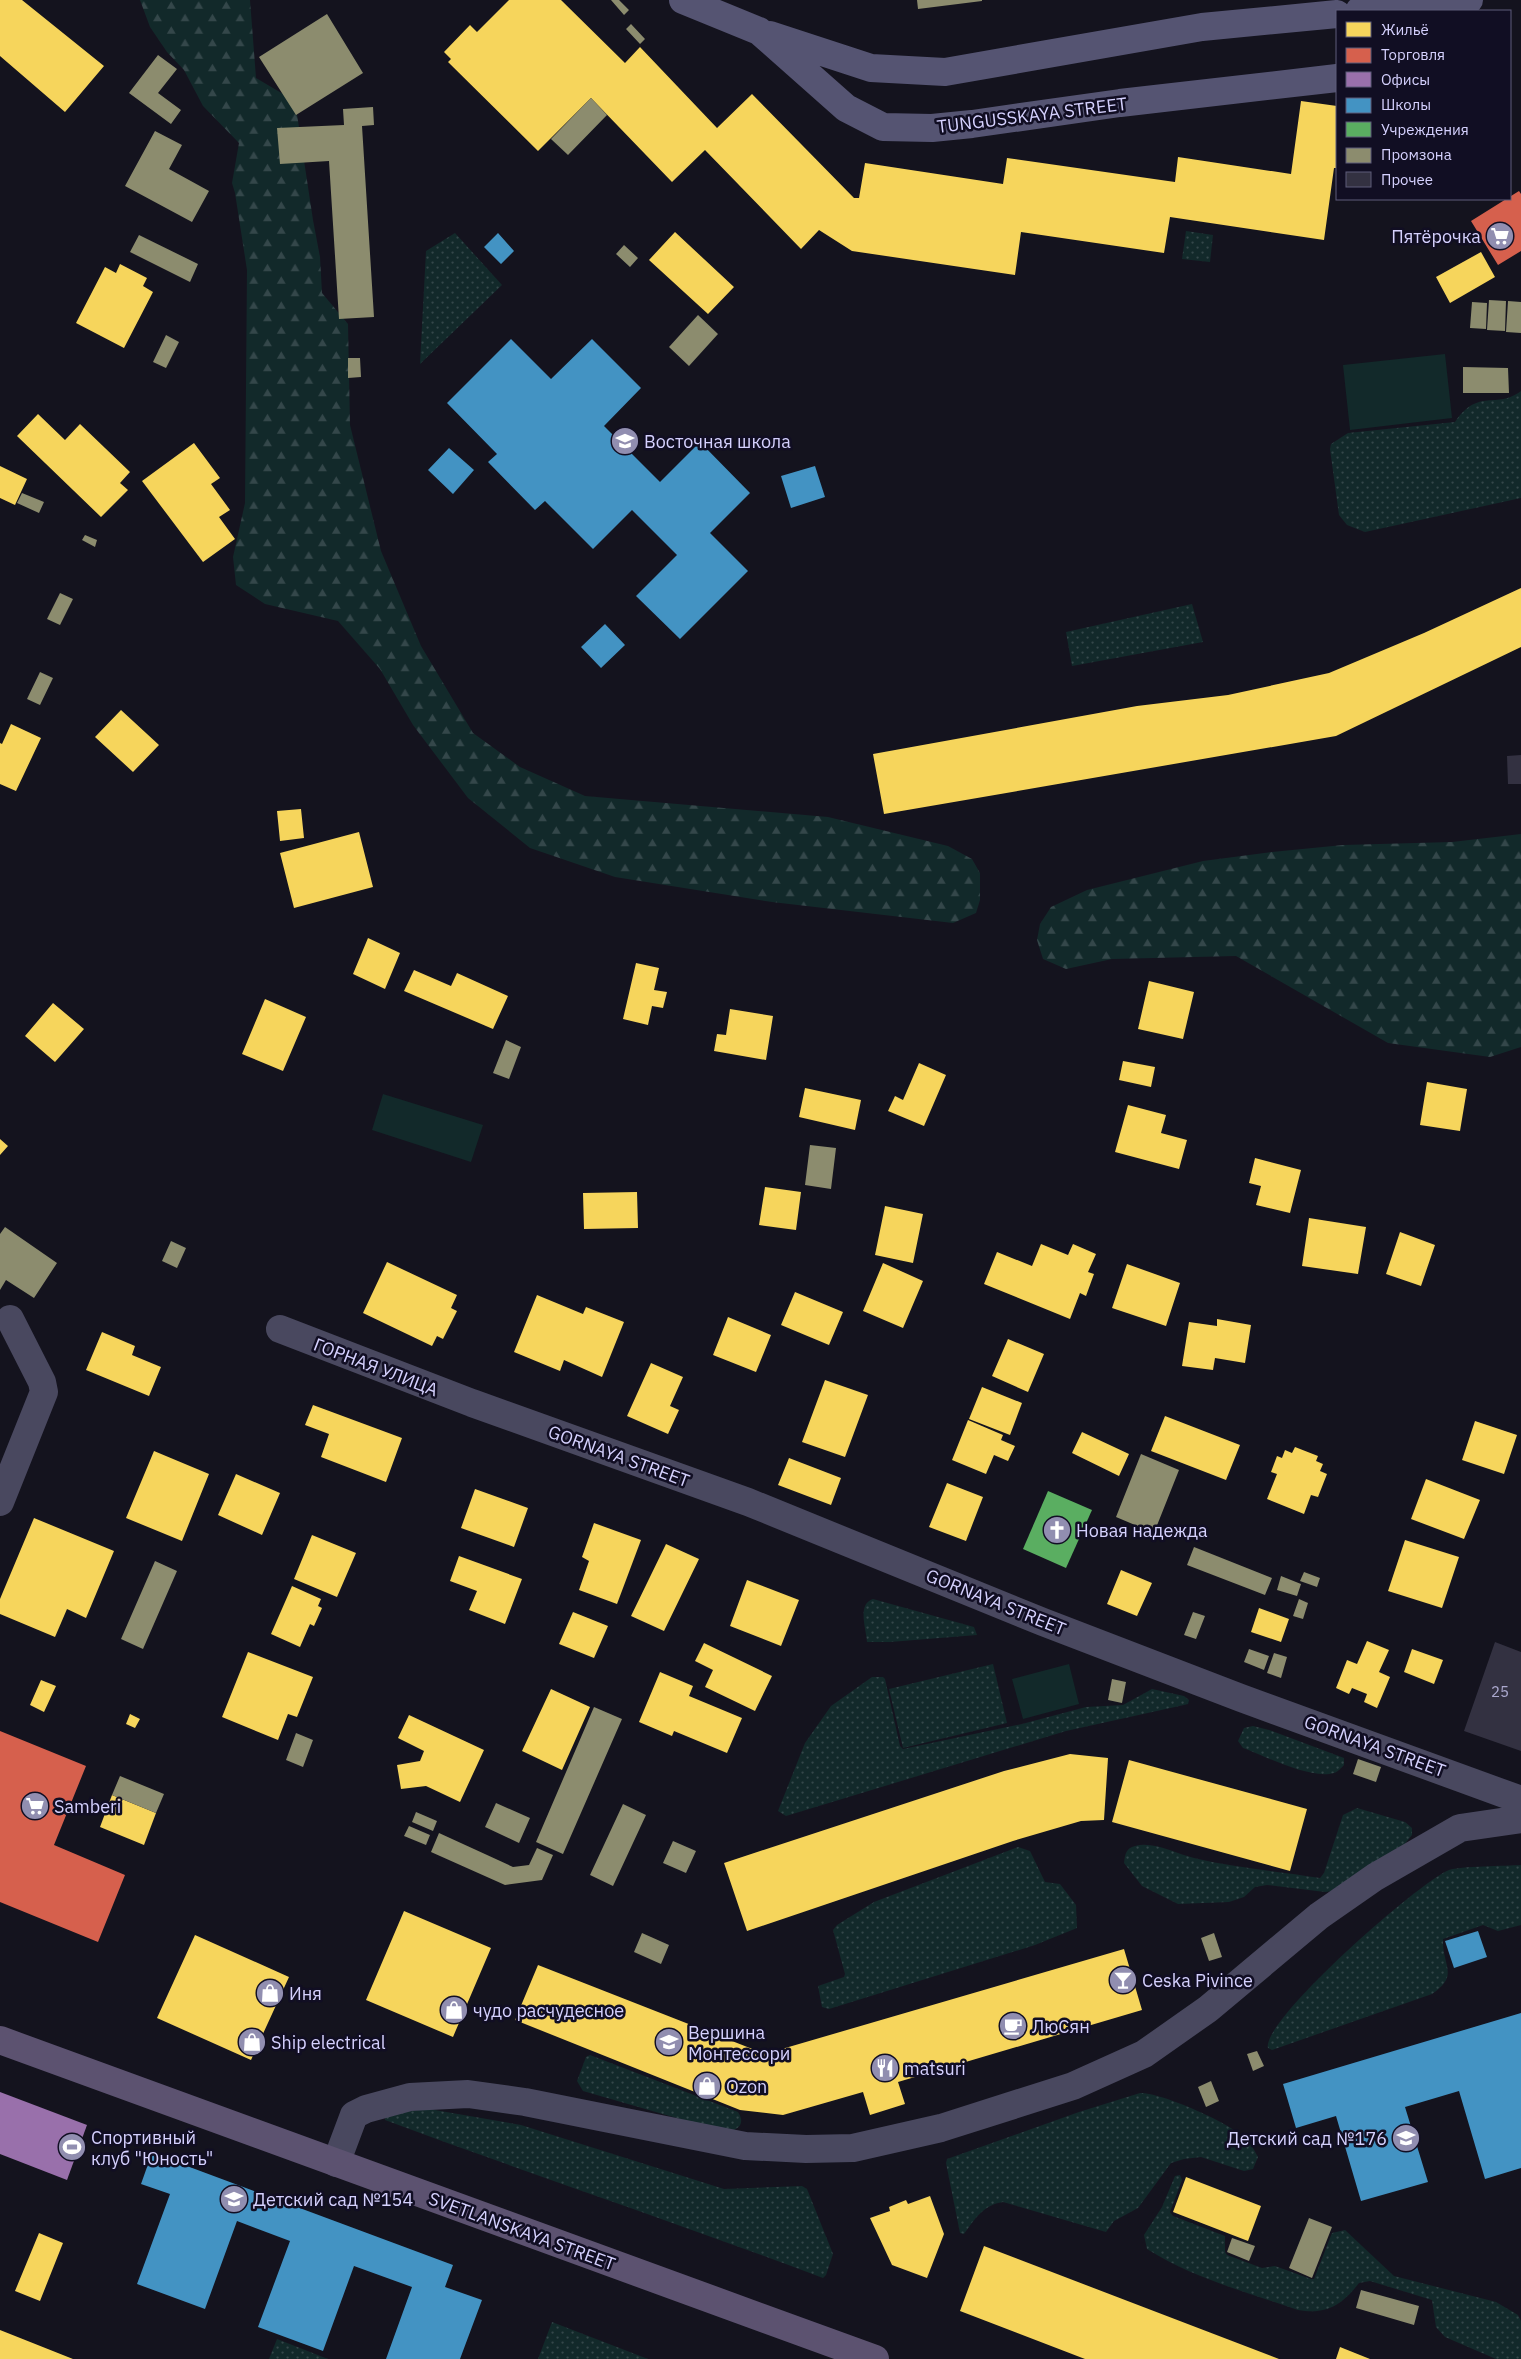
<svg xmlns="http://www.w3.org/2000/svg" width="1521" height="2359" font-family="'IBM Plex Sans',sans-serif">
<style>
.green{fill:url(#green-dots)}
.forest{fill:url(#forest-firs)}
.pitch{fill:#12292a}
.homes{fill:#f6d55c}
.shops{fill:#d6604d}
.offices{fill:#9970ab}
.schools{fill:#4393c3}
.public{fill:#5aae61}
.industry{fill:#8c8c6e}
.building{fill:#333141}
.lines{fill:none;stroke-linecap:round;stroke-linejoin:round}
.minor{stroke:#49485f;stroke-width:28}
.secondary{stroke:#555472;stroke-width:28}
.primary{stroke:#5c5270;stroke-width:28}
.labels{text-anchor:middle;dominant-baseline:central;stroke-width:5;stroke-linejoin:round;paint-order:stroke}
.number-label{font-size:15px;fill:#aca9cf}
.street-label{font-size:18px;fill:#d5d1fe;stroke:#110e23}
.poi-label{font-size:18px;fill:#d5d1fe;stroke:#110e23;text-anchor:start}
</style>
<defs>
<pattern id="green-dots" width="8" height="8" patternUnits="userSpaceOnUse" patternTransform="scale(1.25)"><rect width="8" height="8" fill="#12292a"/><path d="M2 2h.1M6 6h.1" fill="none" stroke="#34474a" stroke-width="1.8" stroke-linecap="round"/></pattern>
<pattern id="forest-firs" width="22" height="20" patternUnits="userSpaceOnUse" patternTransform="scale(1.25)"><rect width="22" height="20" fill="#12292a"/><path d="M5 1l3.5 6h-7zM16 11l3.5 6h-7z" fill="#34474a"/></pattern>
</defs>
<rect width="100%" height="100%" fill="#14131e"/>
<path class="green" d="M1186,231L1213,235L1210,262L1182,259Z
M455,233L502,285L420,364L426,251Z
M1521,391V498L1365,532L1347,525L1339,515L1330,449L1331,444L1348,433L1455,422C1479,387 1496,410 1521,391Z
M1192,604L1203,642L1072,666L1066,632Z
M873,1599L974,1627L977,1635L890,1642H867C866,1628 857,1604 873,1599Z
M993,1664L1007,1723L903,1748L889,1689Z
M872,1677H883L885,1679L900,1746L903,1749L1022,1724L1086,1707L1123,1705L1152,1689L1184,1696L1189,1700L1188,1704L1184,1705L1066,1731L786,1816L778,1811L805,1743L831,1706Z
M1253,1726L1269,1730L1344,1758V1765C1341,1768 1338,1772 1334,1773C1311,1780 1265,1756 1243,1748L1238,1741L1244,1728Z
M1357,1808L1405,1822L1412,1828V1835L1404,1845L1341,1890L1325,1892L1267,1885L1255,1887L1244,1897L1229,1902L1178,1904L1142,1886L1124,1863C1125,1854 1126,1848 1135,1846C1154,1841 1176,1854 1194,1858C1235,1868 1278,1871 1320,1878L1324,1873L1343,1815Z
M1018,1847L1030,1851L1045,1882L1060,1884L1076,1905L1077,1928L1035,1945L829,2009L822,2007L818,1986L844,1977L845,1974L833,1930L837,1925L874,1902Z
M1521,1865V1925L1498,1931L1483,1925L1443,1939C1442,1966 1460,1975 1432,1994L1272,2050L1268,2048C1261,2021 1419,1882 1449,1870C1460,1866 1506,1866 1521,1865Z
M590,2055L738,2112C746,2124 738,2131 725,2132L583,2091L577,2081L586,2057Z
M1140,2093C1163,2093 1233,2124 1248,2141C1252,2145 1255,2152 1258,2157L1253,2169L1244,2171L1201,2157L1184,2159L1171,2163L1138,2208L1114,2221L1106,2232L1003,2202C983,2205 975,2219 964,2234L960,2233L946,2163L947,2159L1079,2112Z
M429,2109L521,2125L724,2189L802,2186L807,2189L833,2254L826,2275L823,2278C678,2223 530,2174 385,2120V2115L389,2113Z
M1180,2175L1182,2180L1170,2212L1173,2216L1225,2236V2252L1227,2255L1262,2268L1275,2266L1311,2279H1314L1332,2233L1345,2230L1394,2276L1496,2302L1518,2315L1521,2321V2359H1496L1445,2337L1436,2327L1432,2300L1370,2281L1359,2283C1342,2305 1327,2315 1298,2310C1246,2292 1193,2278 1147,2249L1144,2235L1162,2207L1175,2176Z
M552,2322L648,2359H538Z
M277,2339L328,2359H269Z"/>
<path class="forest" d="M140,0H250L256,78L295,101L313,220L320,257L322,293L348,324L350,425L381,551L421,646L473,733L520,767L585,796L828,817L948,846L972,859L980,873V900L976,913L953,923L772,902L615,877L530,848L468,798L413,725L380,669L338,621L265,604L236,585L233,557L245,503L247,270L235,193L232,183L239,143L203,106L184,70L167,52L150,27Z
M1521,834V1047L1490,1057L1388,1043L1236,956L1112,959L1066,969L1043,959L1037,940L1040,924L1051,907L1087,890L1203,861L1272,852L1343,845L1452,842Z"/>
<path class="pitch" d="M1445,354L1452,418L1350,430L1343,365Z
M383,1094L483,1125L471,1162L372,1130Z
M1069,1664L1079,1704L1023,1719L1012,1679Z"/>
<path class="homes" d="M0,0H22L104,66L65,112L0,56Z
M509,0H561L625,63L640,47L717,128L752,94L854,198H859L865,163L1003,184L1007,158L1175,182L1178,157L1291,174L1301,101L1337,106V168H1334L1324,240L1170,217L1164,253L1021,232L1015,275L852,251L819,230L801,249L705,150L672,182L591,98L538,151L448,62L451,59L444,52L470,25L477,32Z
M675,232L734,287L708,314L649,260Z
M1481,252L1495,277L1450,303L1436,277Z
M120,264L147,278L143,286L153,292L124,348L76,323L105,267L116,273Z
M38,414L65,440L80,424L130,472L120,483L128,490L101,517L17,436Z
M194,443L220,478L211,484L230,510L219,517L235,539L203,562L142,481Z
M0,466L27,479L15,505L0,498Z
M1521,588V647L1336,736L884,814L873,754L1137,706L1228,695L1329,673L1424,633Z
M121,710L159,745L133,772L95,737Z
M11,724L41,738L16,791L0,784V743L2,744Z
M301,809L304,838L280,841L277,811Z
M359,832L373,887L294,908L280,853Z
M368,938L400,953L385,989L353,974Z
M636,963L659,968L654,990L667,992L663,1008L652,1006L648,1025L623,1019Z
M414,970L451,986L457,973L508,996L493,1029L404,991Z
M1149,981L1194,992L1183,1039L1138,1029Z
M265,999L306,1017L283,1071L242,1054Z
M53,1003L84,1029L55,1062L25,1036Z
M730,1009L773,1016L766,1060L714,1051L717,1034L726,1035Z
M1123,1061L1155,1067L1151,1087L1119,1080Z
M919,1063L946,1075L924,1126L888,1111L895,1096L903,1100Z
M1427,1082L1467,1089L1460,1131L1420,1125Z
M805,1088L861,1100L855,1130L799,1117Z
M1128,1105L1166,1115L1161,1133L1187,1140L1179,1169L1115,1152Z
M0,1139L8,1146L0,1155Z
M1255,1158L1301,1170L1290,1213L1256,1205L1261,1186L1249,1183Z
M765,1187L801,1192L796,1230L759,1225Z
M637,1192L638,1228L584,1229L583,1193Z
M885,1206L923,1214L913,1263L875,1255Z
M1309,1218L1366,1227L1358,1274L1302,1266Z
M1400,1232L1435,1245L1421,1286L1386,1274Z
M1041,1244L1068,1255L1073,1244L1096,1254L1088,1272L1094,1274L1086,1296L1080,1293L1070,1319L984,1284L997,1252L1032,1266Z
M387,1262L457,1295L451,1308L457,1311L443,1339L437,1336L432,1346L363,1313Z
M883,1263L923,1281L903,1328L863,1311Z
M1127,1264L1180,1283L1166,1326L1112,1308Z
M795,1292L843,1312L829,1345L781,1325Z
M537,1295L583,1314L586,1307L624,1322L602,1377L564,1360L560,1371L514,1352Z
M728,1317L771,1335L756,1372L713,1355Z
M1217,1319L1251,1325L1245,1363L1215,1358L1213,1370L1182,1366L1189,1322L1217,1326Z
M102,1332L135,1346L132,1355L161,1367L149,1396L86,1370Z
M1008,1339L1044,1354L1028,1392L992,1376Z
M651,1363L683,1377L670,1406L679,1410L668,1434L627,1416Z
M825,1380L868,1395L845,1457L802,1442Z
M982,1387L1022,1403L1010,1435L969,1419Z
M313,1405L402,1438L386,1482L321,1457L329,1434L305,1425Z
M1165,1416L1240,1445L1226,1480L1151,1451Z
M968,1420L1003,1435L1001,1440L1015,1446L1008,1461L994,1455L986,1474L952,1460Z
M1475,1421L1517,1435L1504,1474L1462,1460Z
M1082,1432L1129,1454L1119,1476L1072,1453Z
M1295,1447L1318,1456L1316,1461L1323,1464L1320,1471L1327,1474L1318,1497L1311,1495L1304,1514L1267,1499L1277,1474L1271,1472L1277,1456L1282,1458L1285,1450L1292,1453Z
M154,1451L209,1474L182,1541L126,1518Z
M789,1458L841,1478L831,1505L778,1485Z
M236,1474L280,1493L262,1535L218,1515Z
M1426,1479L1480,1500L1464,1539L1411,1519Z
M947,1483L983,1497L966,1541L929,1527Z
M475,1489L528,1508L514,1547L461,1528Z
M34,1518L114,1551L86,1618L67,1609L55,1637L0,1614V1599Z
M594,1523L641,1540L617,1604L579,1590L589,1561L582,1557Z
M312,1535L356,1553L337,1597L294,1579Z
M1405,1540L1459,1557L1442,1608L1388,1591Z
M666,1544L699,1559L664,1631L631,1616Z
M459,1556L522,1579L505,1624L469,1610L477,1591L450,1581Z
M1121,1570L1152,1583L1137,1616L1107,1604Z
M747,1580L799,1600L781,1646L730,1626Z
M292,1586L321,1599L318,1606L322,1608L314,1626L310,1624L300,1647L271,1634Z
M1259,1608L1289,1619L1281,1642L1251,1632Z
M573,1612L608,1626L594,1658L559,1644Z
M1367,1641L1389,1650L1379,1672L1390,1677L1377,1708L1364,1702L1367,1694L1352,1688L1349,1694L1336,1688L1347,1660L1357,1664Z
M704,1643L772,1676L755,1711L705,1687L713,1670L695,1661Z
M1412,1649L1443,1660L1434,1684L1404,1672Z
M248,1652L313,1677L297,1717L288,1714L278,1740L222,1717Z
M660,1672L693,1686L689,1696L742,1718L727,1753L674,1731L672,1736L639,1722Z
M41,1680L56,1686L44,1712L30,1705Z
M551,1689L590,1707L562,1770L522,1751Z
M130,1714L140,1719L135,1728L126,1724Z
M409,1715L484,1750L460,1802L426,1786L401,1789L397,1765L420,1761L424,1751L398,1738Z
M1070,1754L1108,1758L1104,1820L1081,1821L1013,1841L747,1931L724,1863L1004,1771Z
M1129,1760L1307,1809L1290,1871L1112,1822Z
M112,1795L156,1813L144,1845L100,1827Z
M404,1911L491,1948L453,2037L366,2000Z
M195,1935L289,1977L251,2060L157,2018Z
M1124,1949L1142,2010L898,2082L905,2104L870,2115L863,2092L783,2115L740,2110L515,2020L538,1965L755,2050L775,2051Z
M1186,2177L1261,2206L1248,2241L1173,2212Z
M930,2196L944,2234L927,2278L892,2265L870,2218L890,2211L889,2207L906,2200L908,2204Z
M39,2233L63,2243L40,2301L15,2291Z
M984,2246L1279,2359H1085L960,2311Z
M0,2330L73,2359H0Z
M1340,2347L1370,2359H1336Z"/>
<path class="shops" d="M1519,191L1521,194V251L1498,265L1471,221Z
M0,1731L86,1766L54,1845L125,1875L98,1942L0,1902Z"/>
<path class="offices" d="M0,2092L87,2125L67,2180L0,2154Z"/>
<path class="schools" d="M498,233L514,251L501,264L484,247Z
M511,339L551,379L592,339L641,388L604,426L660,482L700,442L750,493L710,533L748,571L680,639L636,596L677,555L632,510L593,549L545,501L535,510L488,462L497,454L447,403Z
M449,448L474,470L453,494L428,470Z
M815,466L825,497L791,508L781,476Z
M605,624L625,645L601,668L581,647Z
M1478,1931L1487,1957L1454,1968L1445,1941Z
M1521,2013V2168L1485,2179L1459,2091L1405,2107L1428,2182L1361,2201L1336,2116L1296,2128L1283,2084Z
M152,2153L453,2265L445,2287L482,2300L460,2359H386L412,2287L354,2266L323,2351L258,2327L290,2241L237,2221L205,2309L137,2284L170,2194L141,2184Z"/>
<path class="public" d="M1048,1491L1092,1510L1066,1568L1023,1549Z"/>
<path class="industry" d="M611,0H619L629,10L624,15Z
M917,0H982V1L918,9Z
M327,14L363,73L296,115L259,57Z
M631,24L645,39L640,44L626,29Z
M158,55L177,69L158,93L181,110L171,124L129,93Z
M591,98L607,115L568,155L551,139Z
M373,107L374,125L362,126L374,317L339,319L329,161L280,164L277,128L344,125L343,109Z
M155,131L182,145L169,169L209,191L192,222L125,186Z
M139,235L198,264L190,282L130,252Z
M624,245L638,258L630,267L616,254Z
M1489,300L1506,301L1505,331L1487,330Z
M1508,301L1521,302V333L1506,332Z
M1472,302L1487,303L1486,329L1470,328Z
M698,315L718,334L689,366L669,347Z
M166,335L179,342L166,368L153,362Z
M348,358H360L361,377L348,378Z
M1463,367L1508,368L1509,393H1463Z
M22,493L44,502L39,513L17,503Z
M85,535L97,540L95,547L82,540Z
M60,593L73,599L60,625L47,619Z
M40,672L53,678L40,705L27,699Z
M506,1040L521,1047L509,1079L493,1073Z
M810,1145L836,1148L831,1189L805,1185Z
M5,1227L57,1263L34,1298L6,1280L0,1290V1234Z
M171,1241L186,1248L177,1268L162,1261Z
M1141,1454L1179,1470L1154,1533L1116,1517Z
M1194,1547L1272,1578L1265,1595L1187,1565Z
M155,1561L177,1571L143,1649L121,1639Z
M1304,1572L1320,1578L1317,1587L1300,1581Z
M1281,1576L1301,1584L1297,1596L1277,1590Z
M1299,1599L1308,1603L1303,1619L1293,1616Z
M1193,1612L1205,1616L1196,1639L1184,1635Z
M1249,1649L1269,1656L1264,1670L1244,1662Z
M1274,1653L1287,1657L1281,1678L1267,1673Z
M1112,1679L1126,1682L1122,1703L1108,1700Z
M594,1707L622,1719L563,1854L536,1842Z
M296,1733L313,1740L303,1767L286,1760Z
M1358,1759L1381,1767L1376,1782L1353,1774Z
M120,1776L164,1794L156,1813L112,1795Z
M496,1803L530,1818L519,1843L485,1827Z
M623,1804L646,1815L613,1886L590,1875Z
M416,1812L437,1821L433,1831L412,1822Z
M409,1826L430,1835L426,1845L404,1836Z
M439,1833L513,1867L529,1865L537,1848L553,1855L542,1880L505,1885L431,1852Z
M673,1841L696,1851L686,1873L663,1863Z
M642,1933L669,1945L661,1964L634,1952Z
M1214,1933L1222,1957L1209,1961L1201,1938Z
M1257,2051L1264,2066L1253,2071L1247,2054Z
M1211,2081L1219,2101L1206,2107L1198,2087Z
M1309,2218L1332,2227L1312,2278L1289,2268Z
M1232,2238L1255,2246L1249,2261L1227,2252Z
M1361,2290L1419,2306L1414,2325L1356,2308Z"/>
<path class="building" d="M1521,755V784H1508L1507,756Z
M1495,1642L1521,1652V1751L1464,1731Z"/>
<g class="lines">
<path class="minor" d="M280,1329L472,1403L748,1502L1043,1622L1241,1698L1521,1800
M0,1502L44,1392L42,1382L10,1319
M336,2163L354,2115L366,2109L410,2097L468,2094L525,2102L745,2146L806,2149L853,2148L941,2128L1073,2086L1144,2054L1208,2009L1319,1916L1375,1877L1460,1828L1521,1819"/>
<path class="secondary" d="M683,0L759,31L846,108L883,127L932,128L972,124L1120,103L1337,78
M1359,11L1469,0
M770,35L871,68L945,72L1202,27L1337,14"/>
<path class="primary" d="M0,2040L875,2359"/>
</g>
<defs>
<symbol id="supermarket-disc" viewBox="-11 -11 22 22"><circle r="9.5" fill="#918eb0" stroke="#110e23"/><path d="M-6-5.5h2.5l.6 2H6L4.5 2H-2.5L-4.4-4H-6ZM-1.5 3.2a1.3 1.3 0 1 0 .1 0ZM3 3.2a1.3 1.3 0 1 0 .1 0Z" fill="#fff"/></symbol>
<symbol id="school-disc" viewBox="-11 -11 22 22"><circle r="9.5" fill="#918eb0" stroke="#110e23"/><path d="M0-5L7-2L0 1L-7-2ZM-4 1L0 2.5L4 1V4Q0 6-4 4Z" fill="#fff"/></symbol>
<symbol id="church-disc" viewBox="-11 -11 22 22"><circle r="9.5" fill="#918eb0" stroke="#110e23"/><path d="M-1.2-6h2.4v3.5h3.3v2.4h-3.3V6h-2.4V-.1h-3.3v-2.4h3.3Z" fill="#fff"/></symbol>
<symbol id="bar-disc" viewBox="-11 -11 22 22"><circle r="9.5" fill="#918eb0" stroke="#110e23"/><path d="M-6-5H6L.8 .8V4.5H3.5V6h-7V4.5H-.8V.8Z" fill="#fff"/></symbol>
<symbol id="shop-disc" viewBox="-11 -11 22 22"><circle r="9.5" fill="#918eb0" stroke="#110e23"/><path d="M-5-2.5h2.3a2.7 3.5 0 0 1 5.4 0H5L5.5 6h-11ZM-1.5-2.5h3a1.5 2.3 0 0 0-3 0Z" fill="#fff"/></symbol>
<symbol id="cafe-disc" viewBox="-11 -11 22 22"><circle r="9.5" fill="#918eb0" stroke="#110e23"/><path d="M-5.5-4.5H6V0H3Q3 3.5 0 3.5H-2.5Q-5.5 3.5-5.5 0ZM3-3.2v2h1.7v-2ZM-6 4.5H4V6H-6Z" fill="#fff"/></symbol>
<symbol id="restaurant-disc" viewBox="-11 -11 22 22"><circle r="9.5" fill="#918eb0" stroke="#110e23"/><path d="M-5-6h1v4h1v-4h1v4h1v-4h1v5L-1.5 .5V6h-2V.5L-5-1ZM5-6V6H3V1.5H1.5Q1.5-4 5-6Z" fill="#fff"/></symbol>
<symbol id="stadium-disc" viewBox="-11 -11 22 22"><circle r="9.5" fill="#918eb0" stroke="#110e23"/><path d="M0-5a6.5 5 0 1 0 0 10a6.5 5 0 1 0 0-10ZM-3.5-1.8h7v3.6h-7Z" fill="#fff"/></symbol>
</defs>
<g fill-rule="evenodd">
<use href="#supermarket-disc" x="1484" y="220" width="32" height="32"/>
<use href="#school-disc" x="609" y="425" width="32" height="32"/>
<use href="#church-disc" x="1041" y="1514" width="32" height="32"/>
<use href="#supermarket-disc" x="19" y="1790" width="32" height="32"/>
<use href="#bar-disc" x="1107" y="1964" width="32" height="32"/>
<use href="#shop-disc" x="254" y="1977" width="32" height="32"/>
<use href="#shop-disc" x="438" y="1994" width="32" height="32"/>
<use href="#cafe-disc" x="997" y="2010" width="32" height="32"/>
<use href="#shop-disc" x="236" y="2026" width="32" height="32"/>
<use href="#school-disc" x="653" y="2026" width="32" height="32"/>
<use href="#restaurant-disc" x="869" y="2052" width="32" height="32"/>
<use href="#shop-disc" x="691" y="2070" width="32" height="32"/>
<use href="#school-disc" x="1390" y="2122" width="32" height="32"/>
<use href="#stadium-disc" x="56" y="2131" width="32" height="32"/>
<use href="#school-disc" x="218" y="2183" width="32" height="32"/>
</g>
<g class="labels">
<g class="number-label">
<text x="1500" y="1691">25</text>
</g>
<g class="street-label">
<text transform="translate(1032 115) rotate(-7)">TUNGUSSKAYA STREET</text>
<text transform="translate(376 1367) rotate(21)">ГОРНАЯ УЛИЦА</text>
<text transform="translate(619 1456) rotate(20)">GORNAYA STREET</text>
<text transform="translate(996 1602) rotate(22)">GORNAYA STREET</text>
<text transform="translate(1375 1746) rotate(20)">GORNAYA STREET</text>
<text transform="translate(522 2231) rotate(20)">SVETLANSKAYA STREET</text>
</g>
<g class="poi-label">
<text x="1481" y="236" text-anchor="end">Пятёрочка</text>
<text x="644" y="441">Восточная школа</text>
<text x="1076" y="1530">Новая надежда</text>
<text x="54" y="1806">Samberi</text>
<text x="1142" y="1980">Ceska Pivince</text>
<text x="289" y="1993">Иня</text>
<text x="473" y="2010">чудо расчудесное</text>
<text x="1032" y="2026">ЛюСян</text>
<text x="688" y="2032">Вершина<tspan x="688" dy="21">Монтессори</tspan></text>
<text x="271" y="2042">Ship electrical</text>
<text x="904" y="2068">matsuri</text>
<text x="726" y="2086">Ozon</text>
<text x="91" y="2137">Спортивный<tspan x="91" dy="21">клуб "Юность"</tspan></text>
<text x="1387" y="2138" text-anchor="end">Детский сад №176</text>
<text x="253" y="2199">Детский сад №154</text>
</g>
</g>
<rect x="1336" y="10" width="175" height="190" fill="#110e23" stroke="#5f5c7b"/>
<rect x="1346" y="22" width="25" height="15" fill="#f6d55c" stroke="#5f5c7b"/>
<text x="1381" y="35" font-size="15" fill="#d5d1fe">Жильё</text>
<rect x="1346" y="48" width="25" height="15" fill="#d6604d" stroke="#5f5c7b"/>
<text x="1381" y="60" font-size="15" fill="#d5d1fe">Торговля</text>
<rect x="1346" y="72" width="25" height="15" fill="#9970ab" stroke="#5f5c7b"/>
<text x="1381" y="85" font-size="15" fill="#d5d1fe">Офисы</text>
<rect x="1346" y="98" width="25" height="15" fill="#4393c3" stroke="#5f5c7b"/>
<text x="1381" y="110" font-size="15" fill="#d5d1fe">Школы</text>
<rect x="1346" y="122" width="25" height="15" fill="#5aae61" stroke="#5f5c7b"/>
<text x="1381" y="135" font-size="15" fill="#d5d1fe">Учреждения</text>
<rect x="1346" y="148" width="25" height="15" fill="#8c8c6e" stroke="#5f5c7b"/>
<text x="1381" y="160" font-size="15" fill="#d5d1fe">Промзона</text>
<rect x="1346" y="172" width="25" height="15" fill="#333141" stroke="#5f5c7b"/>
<text x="1381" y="185" font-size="15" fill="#d5d1fe">Прочее</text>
</svg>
